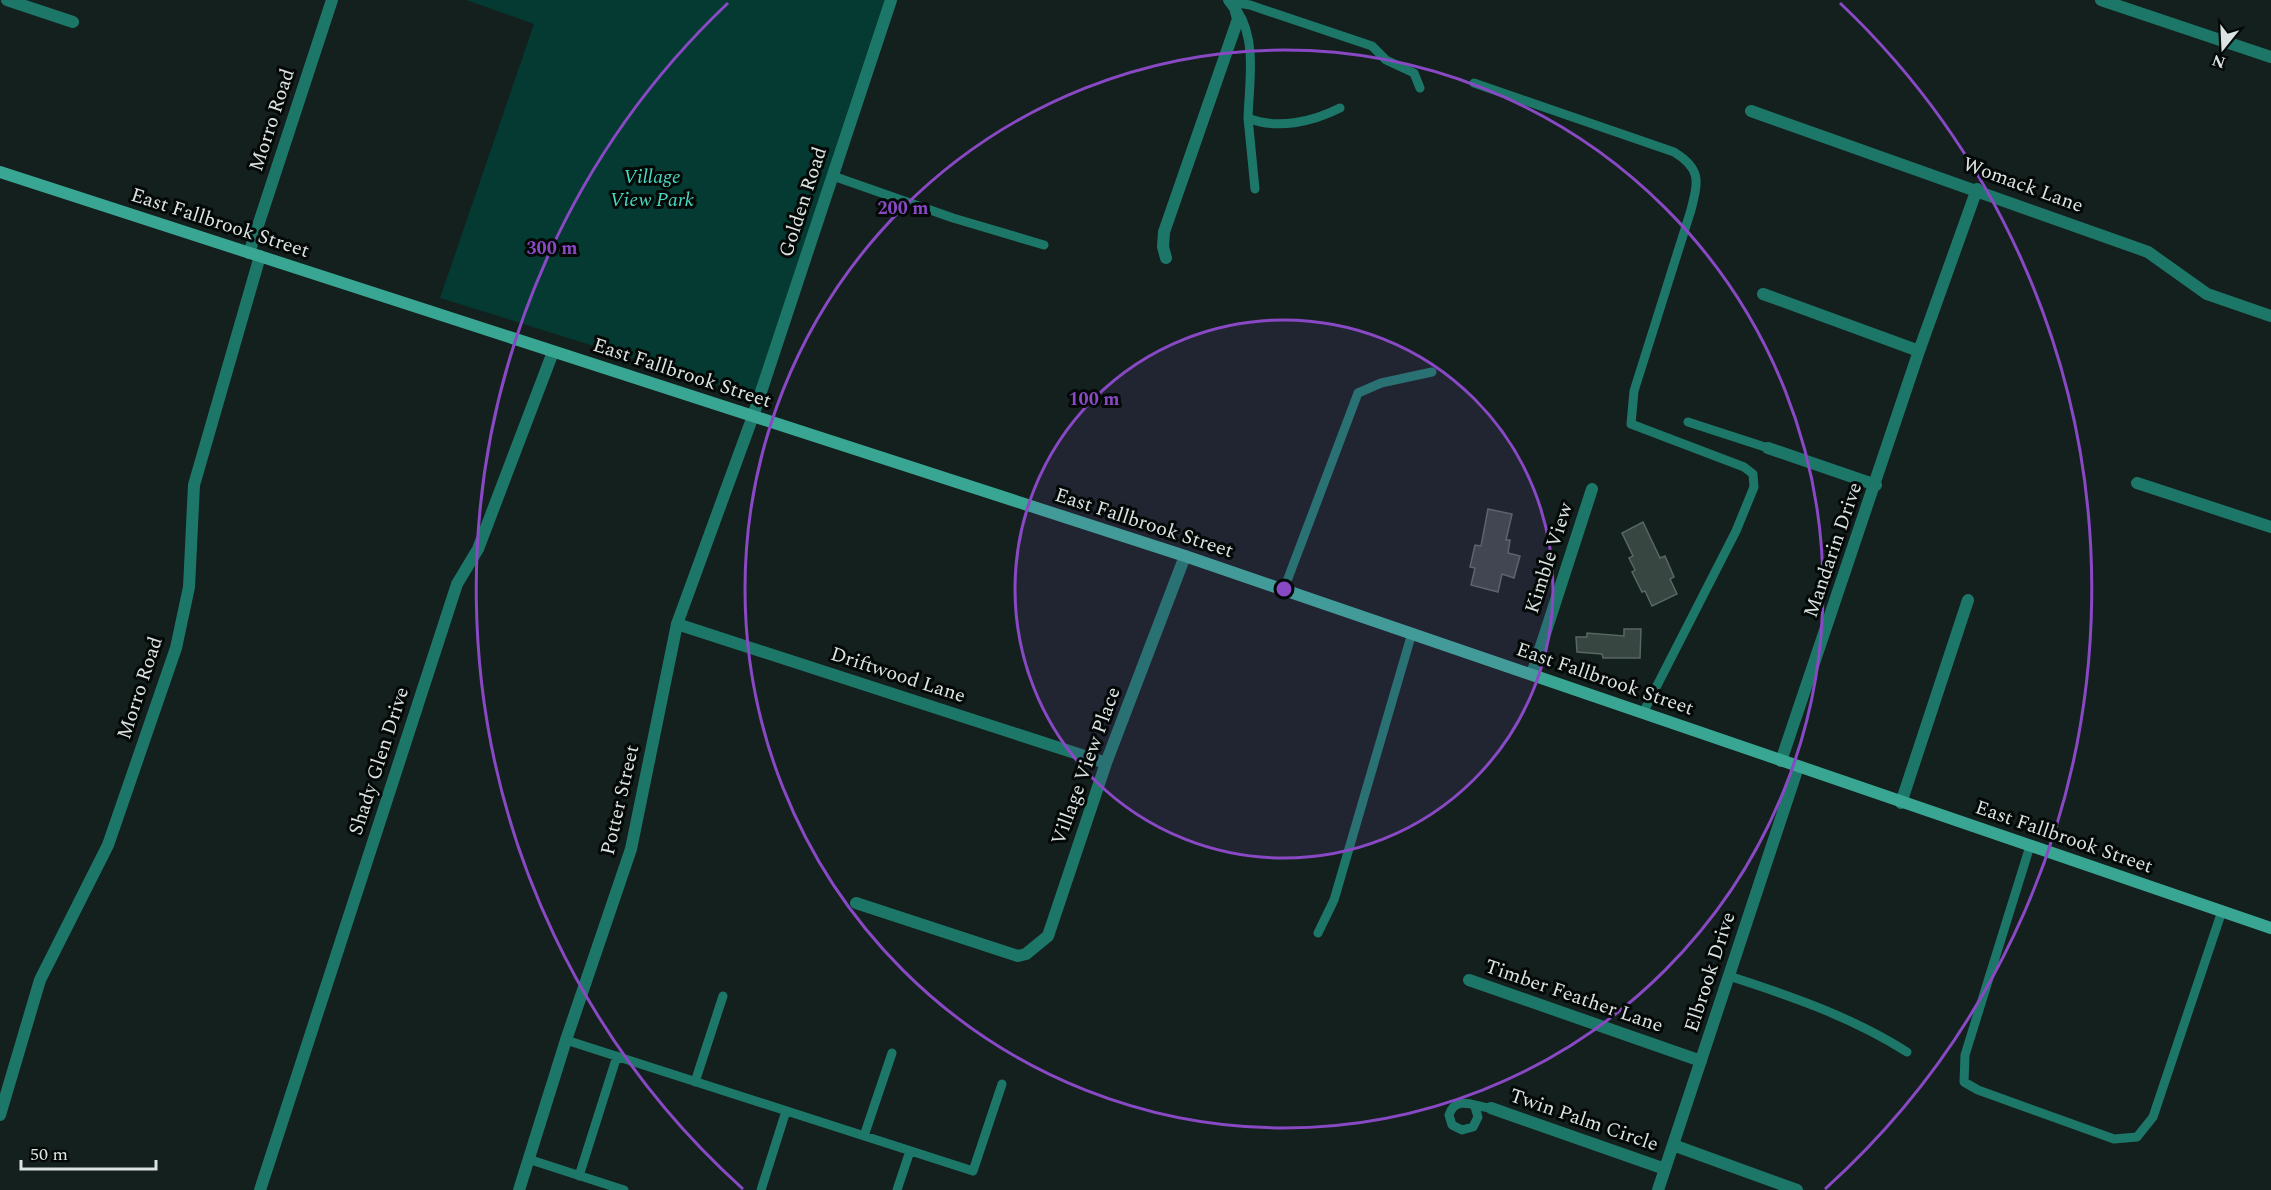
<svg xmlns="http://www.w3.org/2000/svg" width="2271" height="1190" font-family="Spectral,serif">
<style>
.green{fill:#043a32}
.building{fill:#384642;stroke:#576763;stroke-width:1.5}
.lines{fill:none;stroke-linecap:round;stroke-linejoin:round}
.service{stroke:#1d7768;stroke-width:9}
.minor{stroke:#1d7768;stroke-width:12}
.tertiary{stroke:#1d7768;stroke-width:12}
.secondary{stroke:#38a693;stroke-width:12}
.ring{fill:none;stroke:#8948c4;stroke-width:3}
.labels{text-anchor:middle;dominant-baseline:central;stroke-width:6;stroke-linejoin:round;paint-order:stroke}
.street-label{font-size:20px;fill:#dbe4e2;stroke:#040807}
.park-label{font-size:20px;font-style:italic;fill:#4adac1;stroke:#040807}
.centre{fill:#8948c4;stroke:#040807;stroke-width:3}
.ring-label{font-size:18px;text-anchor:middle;font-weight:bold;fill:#8948c4;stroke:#040807;stroke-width:6;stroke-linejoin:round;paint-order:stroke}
</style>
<rect width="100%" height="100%" fill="#13201d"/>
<path class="green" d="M466,0H891L757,397L440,298L534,24Z"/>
<path class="building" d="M1488,509L1512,514L1506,540H1510L1508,553L1520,556L1514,578L1502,574L1498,592L1471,585L1475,568L1470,567L1475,545L1481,546Z
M1643,522L1660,558L1665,556L1674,577L1670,579L1677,594L1652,606L1645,591L1642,592L1632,572L1635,570L1629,558L1633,556L1622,533Z
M1624,629H1641L1640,658H1603L1602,654L1577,652L1576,637H1587V633L1624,636Z"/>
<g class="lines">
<path class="service" d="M1232,2L1250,5L1372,46L1386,60L1414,73L1420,88
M1238,12C1257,41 1249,85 1248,118C1277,130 1312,122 1340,108
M1474,83L1674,152C1702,169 1698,182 1691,210L1634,391L1631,424L1744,467L1753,474L1754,487L1736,531L1643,713
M1248,118L1255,189
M833,176L953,218L1044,245
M1688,422L1768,448
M1284,589L1358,393L1381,383L1432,372
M2030,846L1965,1055L1964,1082L1978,1090L2114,1139L2137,1137L2153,1117L2222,911
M1318,933L1334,900L1412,633
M1729,976C1791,996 1852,1017 1907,1052
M566,1040L973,1171L1002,1084
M695,1082L723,996
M1475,1107L1478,1117L1473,1127L1462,1130L1452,1125L1449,1115C1456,1094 1475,1107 1491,1108
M864,1136L892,1053
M528,1159L624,1190
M579,1176L617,1056
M761,1190L786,1111
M897,1190L910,1151"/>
<path class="minor" d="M7,0L73,22
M2101,0L2271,57
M1751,111L2148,252L2207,294L2271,316
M1166,258L1163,247L1164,232L1238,19L1235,8L1229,0
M1763,294L1919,351
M753,416L891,0
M1768,448L1876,485
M2137,483L2271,527
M677,624L1106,763
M1532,674L1592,489
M1781,761L1919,351L1977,189
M1901,803L1968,600
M856,903L1018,956L1026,954L1048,936L1106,763L1185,556
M1469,980L1701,1061
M1491,1108L1665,1169
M0,1115L40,980L108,845L176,648L189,587L194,485L260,256
M1673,1145L1797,1190
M260,1190L457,584L478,549L553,352
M1658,1190L1798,767"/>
<path class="tertiary" d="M249,253L332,0
M519,1190L566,1040L631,849L677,624L753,416"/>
<path class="secondary" d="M0,172L1185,556L2271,928"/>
</g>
<circle cx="1284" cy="589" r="269" fill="#8948c4" fill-opacity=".12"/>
<g class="ring">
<circle cx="1284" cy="589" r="269"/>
<circle cx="1284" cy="589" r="539"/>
<path d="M743 1189A808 808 0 0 1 728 3M1840 3A808 808 0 0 1 1825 1189"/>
</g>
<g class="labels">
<g class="street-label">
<text transform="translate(272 120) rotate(-72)">Morro Road</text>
<text transform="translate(2023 185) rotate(20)">Womack Lane</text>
<text transform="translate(803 202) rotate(-72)">Golden Road</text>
<text transform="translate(220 223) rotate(18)">East Fallbrook Street</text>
<text transform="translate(682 373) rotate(18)">East Fallbrook Street</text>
<text transform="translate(1144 523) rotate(18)">East Fallbrook Street</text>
<text transform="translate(1833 550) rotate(-71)">Mandarin Drive</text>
<text transform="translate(1549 558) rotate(-72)">Kimble View</text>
<text transform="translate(898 675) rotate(18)">Driftwood Lane</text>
<text transform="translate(1605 679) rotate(19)">East Fallbrook Street</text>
<text transform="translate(140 688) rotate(-72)">Morro Road</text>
<text transform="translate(379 761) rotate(-72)">Shady Glen Drive</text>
<text transform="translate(1086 766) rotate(-70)">Village View Place</text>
<text transform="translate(620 800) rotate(-77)">Potter Street</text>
<text transform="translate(2064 837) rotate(19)">East Fallbrook Street</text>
<text transform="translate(1710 972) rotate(-72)">Elbrook Drive</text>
<text transform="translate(1574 996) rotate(19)">Timber Feather Lane</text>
<text transform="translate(1584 1120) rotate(19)">Twin Palm Circle</text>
</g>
<g class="park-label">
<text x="652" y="177">Village<tspan x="652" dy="23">View Park</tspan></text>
</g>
</g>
<circle cx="1284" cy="589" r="9" class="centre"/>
<g class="ring-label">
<text x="903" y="214">200 m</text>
<text x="552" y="254">300 m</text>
<text x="1094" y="405">100 m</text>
</g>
<g transform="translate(2223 48) rotate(198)" stroke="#040807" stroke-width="4.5" paint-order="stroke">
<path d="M0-4.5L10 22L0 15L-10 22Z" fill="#dbe4e2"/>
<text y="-9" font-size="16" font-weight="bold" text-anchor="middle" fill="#dbe4e2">N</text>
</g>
<path d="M21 1160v9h135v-9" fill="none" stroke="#dbe4e2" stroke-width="3"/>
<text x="30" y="1160" font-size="18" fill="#dbe4e2" stroke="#040807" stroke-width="4.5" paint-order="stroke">50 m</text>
</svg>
